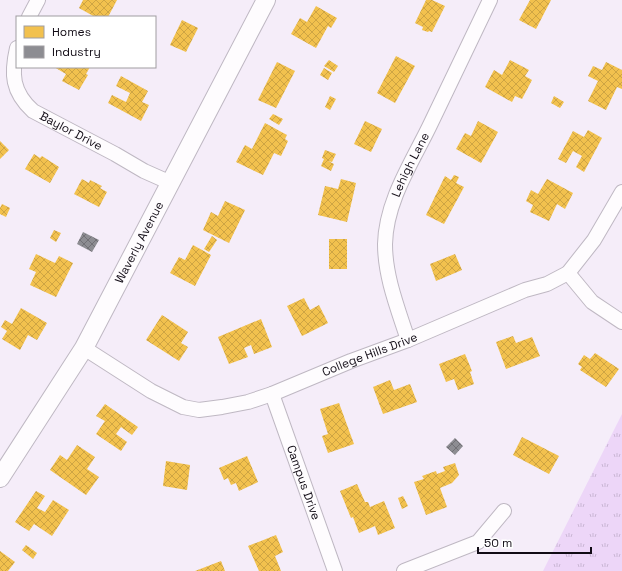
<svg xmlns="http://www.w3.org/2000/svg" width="622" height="571" font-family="'Space Grotesk',sans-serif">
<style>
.park{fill:url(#park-tufts)}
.homes{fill:url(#homes-cross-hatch)}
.industry{fill:url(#industry-cross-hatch)}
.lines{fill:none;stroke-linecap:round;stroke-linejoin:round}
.minor-casing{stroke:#bfb8c3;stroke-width:16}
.tertiary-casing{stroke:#bfb8c3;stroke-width:20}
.minor{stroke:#fefcfe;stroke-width:14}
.tertiary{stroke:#fefcfe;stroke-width:18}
.labels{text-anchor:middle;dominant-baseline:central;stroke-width:4;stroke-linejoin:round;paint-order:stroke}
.street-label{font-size:12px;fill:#110b15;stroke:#fff}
</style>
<defs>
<pattern id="park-tufts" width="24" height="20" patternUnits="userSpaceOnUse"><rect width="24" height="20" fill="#edd6f8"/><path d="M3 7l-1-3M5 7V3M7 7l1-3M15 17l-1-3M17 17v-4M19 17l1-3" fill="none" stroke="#cab6d4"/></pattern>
<pattern id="homes-cross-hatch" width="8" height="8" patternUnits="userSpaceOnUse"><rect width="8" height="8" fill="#f2c14e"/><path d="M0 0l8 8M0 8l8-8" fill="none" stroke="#cea443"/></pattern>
<pattern id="industry-cross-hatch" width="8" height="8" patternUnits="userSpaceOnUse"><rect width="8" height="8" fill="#8d8d92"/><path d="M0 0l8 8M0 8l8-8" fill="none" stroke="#727176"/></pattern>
</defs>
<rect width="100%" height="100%" fill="#f5edf9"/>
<path class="park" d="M622,414V571H543Z"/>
<path class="homes" d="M83,0H117L108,17H95L79,8Z
M426,0H432L445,6L432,32L429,31L428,32L422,30L423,27L415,23Z
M530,0H551L536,29L519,20Z
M316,6L337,18L331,28L328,26L316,48L291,34L300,18L307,22Z
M182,20L198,28L186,52L170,45Z
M396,56L415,66L395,103L377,93Z
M329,60L338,66L334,72L324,66Z
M510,60L529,70L525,76L532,80L522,99L515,96L512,102L485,87L494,70L502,75Z
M277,62L295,71L276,108L258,100Z
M606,62L622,70V89L617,87L606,110L588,101L598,81L588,76L593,66L602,70Z
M54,67H90L86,74L88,75L79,90L62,81L66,74Z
M324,68L332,73L328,80L320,75Z
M121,76L148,91L142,102L149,105L141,121L108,103L112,95L126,102L130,93L116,86Z
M330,96L336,99L330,110L325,107Z
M554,96L564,102L560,108L551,103Z
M273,114L283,119L279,125L269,119Z
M365,121L382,129L371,152L354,144Z
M478,121L498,132L481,163L456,149L465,133L471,136Z
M265,123L287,135L285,139L288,141L281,156L274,153L263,175L236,162L245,145L252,149Z
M588,130L602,138L584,172L576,167L582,156L573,151L566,163L558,159L573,131L584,137Z
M0,141L9,150L0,159Z
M325,150L336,154L332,162L328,161L334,164L331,171L321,166L324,159L322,158Z
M34,154L40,158L42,156L59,167L50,183L25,169Z
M454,175L459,177L456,183L464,187L444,224L426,215L445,176L451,180Z
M82,179L89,183L90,180L102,186L100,188L107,192L99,207L74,194Z
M341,179L356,183L347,222L318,215L325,186L338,189Z
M547,179L573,193L565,209L557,204L549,221L530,212L533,205L526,201L531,190L538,194Z
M225,201L245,210L229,243L203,230L211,212L218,216Z
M2,204L10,208L6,217L0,214V208Z
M54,230L61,233L56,242L50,238Z
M212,236L217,240L209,252L204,249Z
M329,239H347V269H329Z
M193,245L211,255L195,286L170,273L179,257L185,260Z
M36,254L55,263L59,256L73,263L56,297L30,285L36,272L29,269Z
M455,254L462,270L436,281L430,264Z
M304,298L310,310L319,305L328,323L302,336L287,306Z
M21,308L47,323L37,340L28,335L20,350L2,339L7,331L1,327L5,320L12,324Z
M162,315L188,332L181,343L188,347L179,361L146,340Z
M261,319L272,347L254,354L251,345L244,348L248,357L229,364L218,337Z
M513,336L516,343L532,337L540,356L506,369L496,342Z
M595,353L619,369L606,387L580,370L582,367L578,364L584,355L590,359Z
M465,354L472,371L470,372L474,384L458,390L454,379L446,382L439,364Z
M390,380L394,390L410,384L417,402L383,414L373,387Z
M339,403L354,444L328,453L322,436L328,434L320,409Z
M105,404L138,427L132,435L121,427L116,434L127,442L121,451L96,434L105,421L96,416Z
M522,437L559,456L549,474L513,455Z
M77,445L95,457L87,469L99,477L86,495L50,470L60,455L67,460Z
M247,456L258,482L239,491L236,483L231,485L228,478L224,480L219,468Z
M166,461L190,465L187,490L163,486Z
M455,463L459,475L452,483L440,488L447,507L426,515L414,482L424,479L422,476L436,471L437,474L445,471L443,467Z
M357,484L365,502H368L370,507L384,501L395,528L378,535L375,526L359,533L353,517L351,518L340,491Z
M36,491L45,496L37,508L45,512L53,500L69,510L52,536L34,524L29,531L15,522Z
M403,496L408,506L402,509L398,498Z
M276,535L283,552L275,556L281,571H259L248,546Z
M26,545L37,553L33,559L22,550Z
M0,551L15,562L8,571H0Z
M221,561L225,571H195Z"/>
<path class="industry" d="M83,232L99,240L92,252L77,244Z
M455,438L463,446L455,455L446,447Z"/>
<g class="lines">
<defs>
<g id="minor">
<path d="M29,17L38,0"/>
<path id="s1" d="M17,48C11,74 12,92 33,111L115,154L144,171L171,183"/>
<path d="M568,273L592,302L622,322"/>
<path id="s2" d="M408,340C398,309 385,277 385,244C386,200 413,161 431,123C451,82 470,41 490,0"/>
<path id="s3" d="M84,348L151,391L183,407L199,410L222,407L248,402L272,394L351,361L408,340L525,290L547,284L568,273L594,240L622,192"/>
<path id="s4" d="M272,394L335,571"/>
<path d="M404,571L478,542L504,511"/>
</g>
<g id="tertiary">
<path id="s5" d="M0,478L84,348L266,0"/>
</g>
</defs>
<use href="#minor" class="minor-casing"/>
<use href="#tertiary" class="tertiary-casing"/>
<use href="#minor" class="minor"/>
<use href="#tertiary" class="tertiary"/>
</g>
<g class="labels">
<g class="street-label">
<text stroke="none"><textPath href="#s1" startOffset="112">Baylor Drive</textPath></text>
<text stroke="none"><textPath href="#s2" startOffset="183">Lehigh Lane</textPath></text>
<text stroke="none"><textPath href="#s5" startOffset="274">Waverly Avenue</textPath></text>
<text stroke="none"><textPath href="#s3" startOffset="312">College Hills Drive</textPath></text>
<text stroke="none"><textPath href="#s4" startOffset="94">Campus Drive</textPath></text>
</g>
</g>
<rect x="16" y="16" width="140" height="52" fill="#ffffff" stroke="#a09da1"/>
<rect x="24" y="26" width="20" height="12" fill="#f2c14e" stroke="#a09da1"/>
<text x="52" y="36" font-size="12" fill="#110b15">Homes</text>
<rect x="24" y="46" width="20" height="12" fill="#8d8d92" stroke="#a09da1"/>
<text x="52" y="56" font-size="12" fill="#110b15">Industry</text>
<path d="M478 547v6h113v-6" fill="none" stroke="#110b15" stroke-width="2"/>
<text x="484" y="547" font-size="12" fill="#110b15" stroke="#ffffff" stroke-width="3" paint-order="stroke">50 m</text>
</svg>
